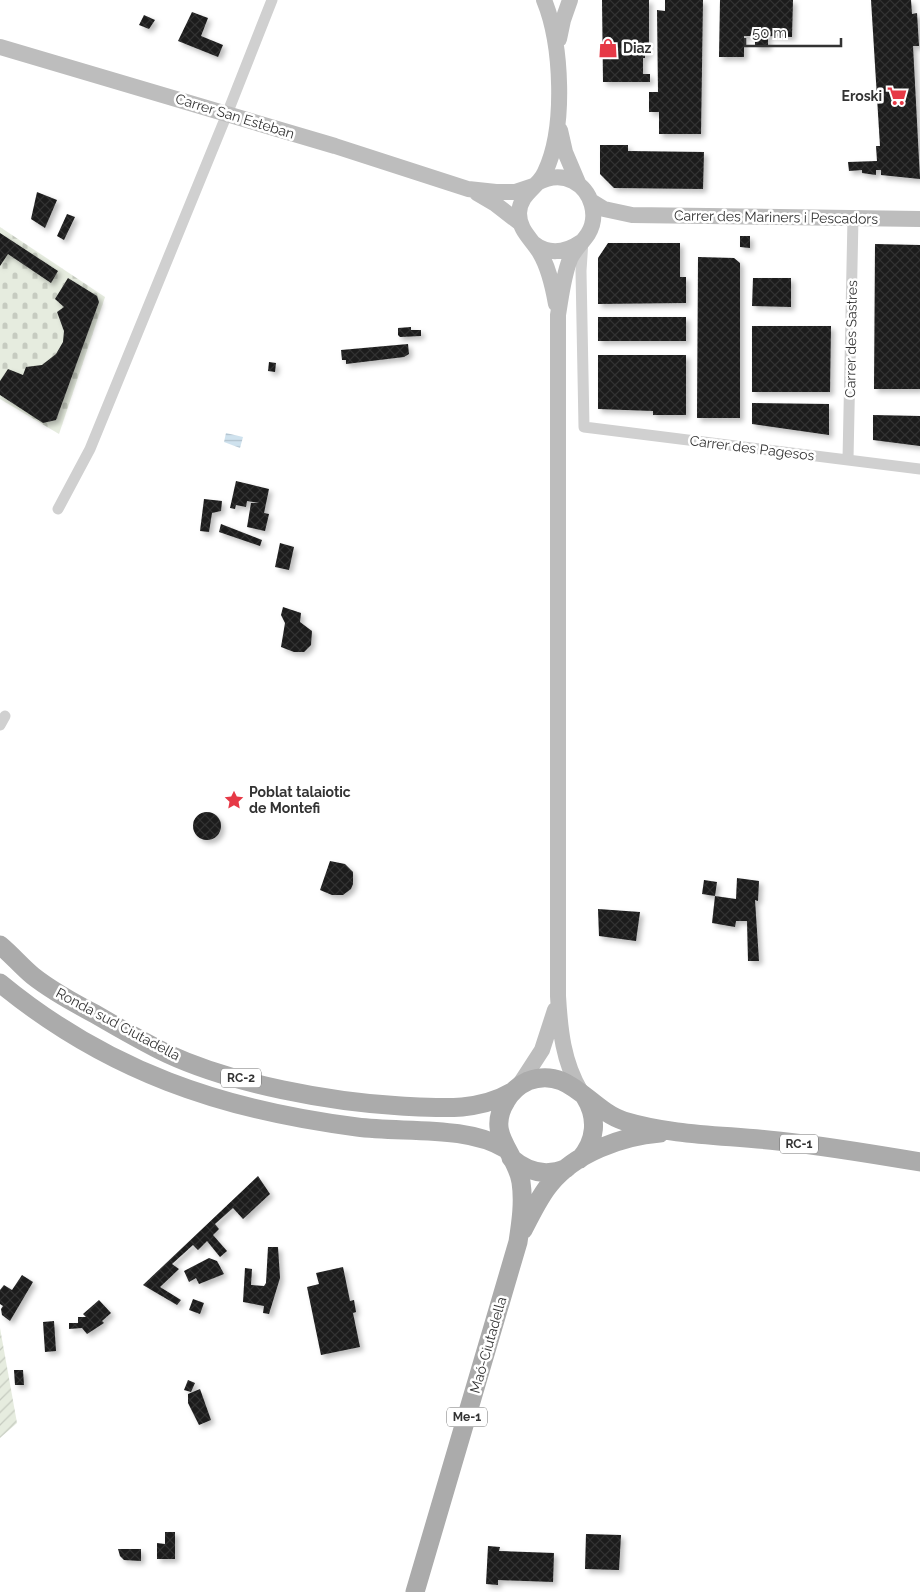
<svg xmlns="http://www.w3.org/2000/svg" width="920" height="1592" font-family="Raleway,sans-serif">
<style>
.cemetery{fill:url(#cemetery-stones)}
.garden{fill:url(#garden-furrows)}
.water{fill:url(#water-rules)}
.building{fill:url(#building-cross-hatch);filter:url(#shadow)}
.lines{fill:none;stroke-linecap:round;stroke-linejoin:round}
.street{stroke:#d0d0d0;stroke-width:11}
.secondary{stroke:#bdbdbd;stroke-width:16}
.primary{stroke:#ababab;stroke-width:19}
.labels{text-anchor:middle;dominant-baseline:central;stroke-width:5;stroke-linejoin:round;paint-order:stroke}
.shield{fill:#fff;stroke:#707070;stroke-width:1}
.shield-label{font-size:12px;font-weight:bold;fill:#333}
.poi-label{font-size:14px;font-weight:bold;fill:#333;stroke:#fff;text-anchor:start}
.street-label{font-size:14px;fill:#333;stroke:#fff}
</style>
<defs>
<pattern id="cemetery-stones" width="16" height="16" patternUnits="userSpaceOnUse" patternTransform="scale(1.25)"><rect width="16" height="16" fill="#e6ecdf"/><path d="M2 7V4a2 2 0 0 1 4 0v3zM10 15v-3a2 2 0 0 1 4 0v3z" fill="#c6cbc0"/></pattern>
<pattern id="garden-furrows" width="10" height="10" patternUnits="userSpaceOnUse" patternTransform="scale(1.25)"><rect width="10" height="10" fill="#e6ecdf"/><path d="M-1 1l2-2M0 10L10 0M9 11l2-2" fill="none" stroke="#c6cbc0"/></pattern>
<pattern id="water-rules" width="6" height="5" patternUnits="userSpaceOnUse" patternTransform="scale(1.25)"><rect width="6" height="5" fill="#cfe2ee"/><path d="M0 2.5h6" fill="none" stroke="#b2c2cd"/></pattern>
<pattern id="building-cross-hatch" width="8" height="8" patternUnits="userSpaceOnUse" patternTransform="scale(1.25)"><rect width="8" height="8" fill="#1a1a1a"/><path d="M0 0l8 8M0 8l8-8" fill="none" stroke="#333"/></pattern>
<filter id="shadow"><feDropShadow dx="3.5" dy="3.5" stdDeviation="2.5" flood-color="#0004"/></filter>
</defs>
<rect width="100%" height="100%" fill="#fff"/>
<path class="cemetery" d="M0,227L105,297L59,434L0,399Z"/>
<path class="garden" d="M0,1328L17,1423L0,1438Z"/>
<path class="water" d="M226,433L243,437L240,448L224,442Z"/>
<path class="building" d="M602,0H649V54H645V58H643V74H650V82H603Z
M665,0H703L701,134H659V112H649V92H658L657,10L665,11Z
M720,0H793L792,37L768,36V47H755V36H744V57H719Z
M871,0H911L912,14L917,13L919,46H913L920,179L881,175V170H876V175L862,173V170L849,171L848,162L877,161L876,146H880Z
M192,12L208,18L201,36L223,45L218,57L178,41Z
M144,15L155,20L149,29L139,25Z
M600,145H628V151L704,152L703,189L614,188L600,174Z
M37,192L57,200L45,228L31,219Z
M67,214L75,217L64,240L57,236Z
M0,233L58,271L51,283L8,254L0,266Z
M740,236H750V248L740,247Z
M608,243H680V277H686V303L598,304V258Z
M875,244L920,245V389H874Z
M698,257L734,258L740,263V418H697Z
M68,278L97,296L99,302L56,420L43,423L0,395V381L8,369L23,375L26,367L42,365L56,354L63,342L64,331L57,312L64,307L55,299Z
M753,278H791V307L752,306Z
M598,317H686V341H598Z
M752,326H831L830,392H752Z
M411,327V330H421V336L400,337L398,335V328Z
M408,344L409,354L404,357L346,364V360H342L341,350Z
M598,355H686V415H653V411L598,409Z
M269,362L276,363L275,372L268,371Z
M752,403L829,404V435L752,424Z
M873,415L920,416V446L873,440Z
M236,481L269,489L264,513L269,514L265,531L247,527L251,503H259L247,501L246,507L236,505L235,509L230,508Z
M204,499L222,501L221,511L212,513L209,532L200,531Z
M221,524L262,540L260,546L219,532Z
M280,543L294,547L289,570L275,567Z
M283,607L301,613L300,622L312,631L311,645L304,652H294L281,647L285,623L281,615Z
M193 826a14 14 0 1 1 28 0a14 14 0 1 1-28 0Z
M330,861L345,864L353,872V884L351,889L343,895H332L320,890Z
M737,878L759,881L758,901L755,900L759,961H748L747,921H736L735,927L712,923L715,896L736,899Z
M704,880L717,882L715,896L702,894Z
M598,909L640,912L636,941L599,936Z
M258,1176L270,1194L243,1219L233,1208L215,1224L219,1229L213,1235L227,1251L220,1257L207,1241L198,1250L193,1245L172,1264L179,1269L160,1287L181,1300L177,1305L143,1285Z
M268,1247H278L280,1278L269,1314L263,1313L264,1306L243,1302L245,1268L252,1269L251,1285L264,1286L266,1283Z
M209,1258L217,1261L224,1274L199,1284L196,1278L189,1282L184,1271Z
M343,1267L350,1301L354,1300L356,1312L353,1313L360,1347L321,1355L307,1287L319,1284L316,1273Z
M22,1275L33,1282L10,1321L2,1315L1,1309L3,1306L0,1304V1290L4,1285L12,1290Z
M193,1299L204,1303L200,1314L189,1310Z
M99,1300L111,1313L102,1321L104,1323L87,1334L82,1328L69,1329V1323H78V1317H86L83,1314Z
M54,1321L56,1351L45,1352L43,1322Z
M14,1370H23L24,1385H15Z
M188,1380L195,1383L191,1392L184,1390Z
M200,1389L211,1420L199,1425L188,1403V1394Z
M165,1532H175V1559H157V1543L165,1544Z
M586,1534L621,1535L619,1570L585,1569Z
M488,1546L500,1547L499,1551L554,1553L553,1582L498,1580V1585L486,1584Z
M118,1549H141V1561L124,1560L120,1556Z"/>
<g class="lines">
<path class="street" d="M583,240L581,271L584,427L920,469
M848,460L853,218
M58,509L90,449L227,114L272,0
M0,725L5,716"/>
<path class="secondary" d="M544,0C562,44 566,128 545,172C538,188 520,193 519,213C519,231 532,239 540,253C549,268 553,287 556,304
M559,39L563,20L570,0
M0,47L335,146L468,189L496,192H515L533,186
M560,130L565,152L579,185
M537,183C548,177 561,175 573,181C592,191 599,216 588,234C582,243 574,250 570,259C563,277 561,297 558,315V996C560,1030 563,1062 581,1092
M477,193L494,203L520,223
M591,201L604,209L632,215L920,219
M533,243C548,255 565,253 581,242
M518,1087L542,1050L555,1010"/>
<path class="primary" d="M0,945C12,955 22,967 33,976C52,991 74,1003 95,1014C119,1028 143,1042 168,1054C233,1084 330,1102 401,1106C439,1108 478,1112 512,1092
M0,983C107,1071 222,1110 357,1127C403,1133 467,1125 506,1149
M511,1158C527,1172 547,1177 567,1168
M580,1159C596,1141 598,1118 585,1097
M523,1230C531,1215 539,1197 550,1184C575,1153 622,1136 660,1133
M415,1592L518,1242C521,1222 524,1202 521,1182C516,1151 485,1135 506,1101C511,1092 519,1085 528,1081C569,1065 589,1110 624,1121C674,1136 726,1135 778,1141C825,1146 873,1154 920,1162"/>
</g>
<defs>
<symbol id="shop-bare" viewBox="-9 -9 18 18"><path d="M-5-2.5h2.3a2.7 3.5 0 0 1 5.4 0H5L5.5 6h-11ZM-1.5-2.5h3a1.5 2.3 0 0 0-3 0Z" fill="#e63946" stroke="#fff" stroke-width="2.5" paint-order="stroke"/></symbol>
<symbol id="supermarket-bare" viewBox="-9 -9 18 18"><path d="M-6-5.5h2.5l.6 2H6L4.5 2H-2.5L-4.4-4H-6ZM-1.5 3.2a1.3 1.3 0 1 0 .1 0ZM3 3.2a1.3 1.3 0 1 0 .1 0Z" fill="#e63946" stroke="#fff" stroke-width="2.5" paint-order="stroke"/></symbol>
<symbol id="sight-bare" viewBox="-9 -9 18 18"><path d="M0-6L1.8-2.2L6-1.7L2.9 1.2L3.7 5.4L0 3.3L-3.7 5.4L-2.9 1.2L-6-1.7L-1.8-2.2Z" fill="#e63946" stroke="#fff" stroke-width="2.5" paint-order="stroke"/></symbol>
</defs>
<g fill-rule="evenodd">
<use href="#shop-bare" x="594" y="34" width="28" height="28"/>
<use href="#supermarket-bare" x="883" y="82" width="28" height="28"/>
<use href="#sight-bare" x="220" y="786" width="28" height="28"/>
</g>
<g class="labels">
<g class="shield">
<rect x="221" y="1068.5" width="40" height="19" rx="4"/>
<rect x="780" y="1134.5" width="38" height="19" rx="4"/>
<rect x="447" y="1407.5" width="40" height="19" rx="4"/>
</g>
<g class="shield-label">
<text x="241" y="1078">RC-2</text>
<text x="799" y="1144">RC-1</text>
<text x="467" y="1417">Me-1</text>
</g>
<g class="poi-label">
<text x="623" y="48">Diaz</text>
<text x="882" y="96" text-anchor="end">Eroski</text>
<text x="249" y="792">Poblat talaiotic<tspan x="249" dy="16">de Montefi</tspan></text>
</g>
<g class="street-label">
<text transform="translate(235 116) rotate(17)">Carrer San Esteban</text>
<text transform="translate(776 217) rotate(1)">Carrer des Mariners i Pescadors</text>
<text transform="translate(851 339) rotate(-89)">Carrer des Sastres</text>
<text transform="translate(752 448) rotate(7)">Carrer des Pagesos</text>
<text transform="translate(118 1024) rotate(28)">Ronda sud Ciutadella</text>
<text transform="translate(488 1345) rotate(-74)">Maó-Ciutadella</text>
</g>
</g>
<path d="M745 38v8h96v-8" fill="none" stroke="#333333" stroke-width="2.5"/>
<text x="752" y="38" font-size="15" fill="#333333" stroke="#ffffff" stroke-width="4" paint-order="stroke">50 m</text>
</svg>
